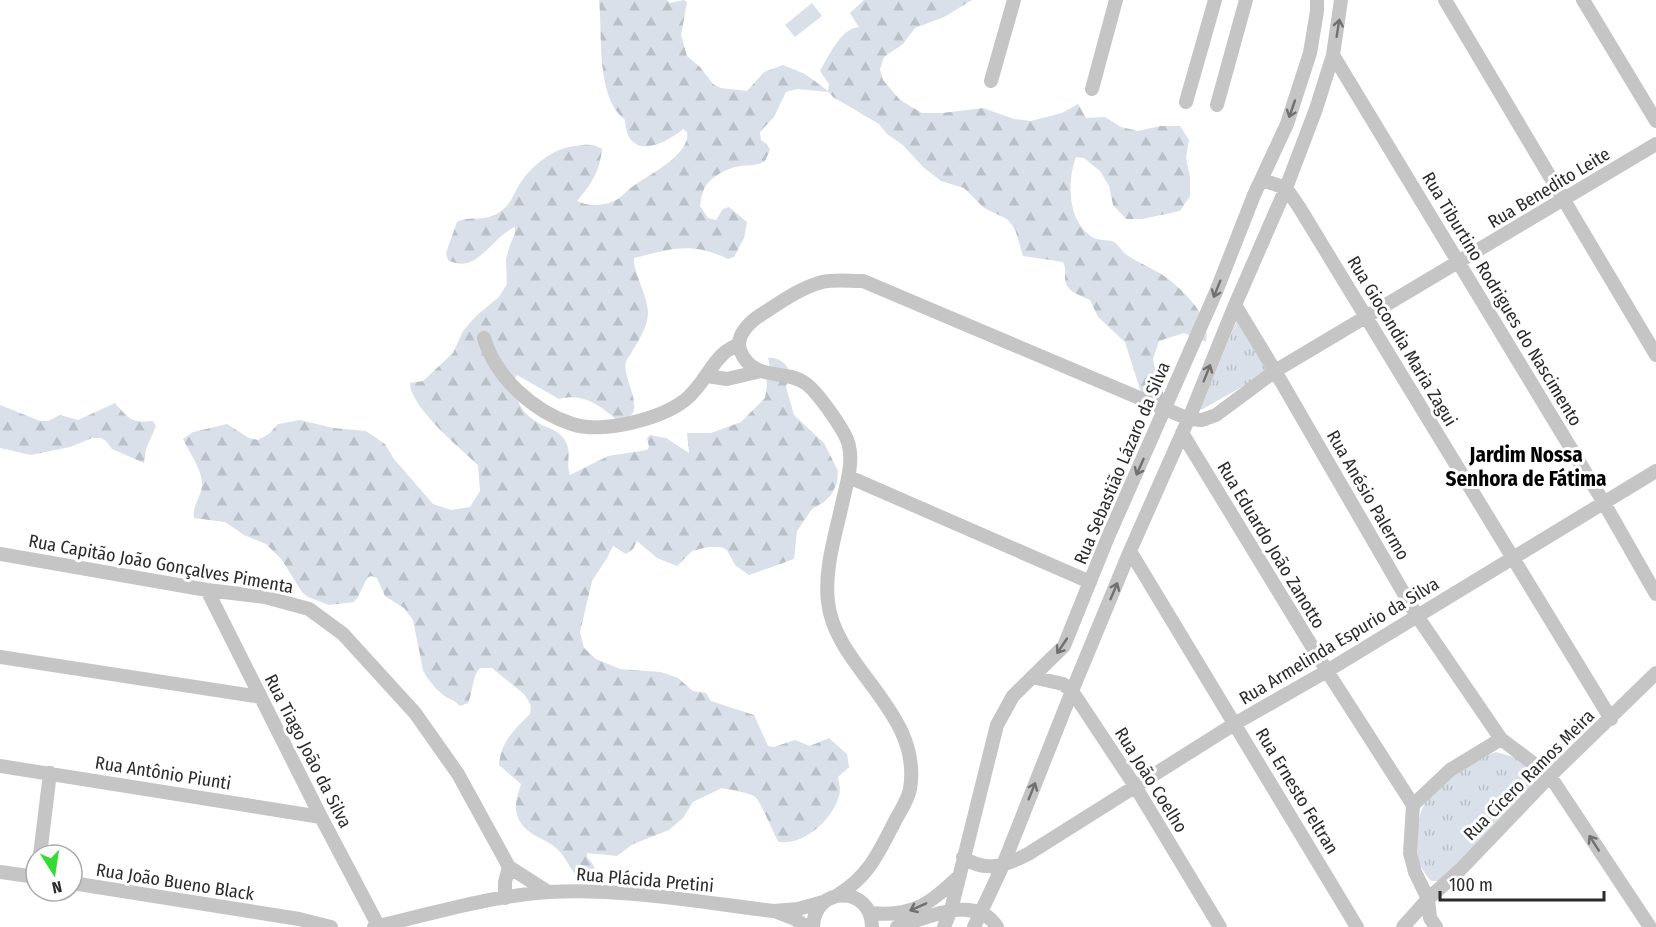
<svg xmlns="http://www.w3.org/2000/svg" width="1656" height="927" font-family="'Fira Sans Condensed',sans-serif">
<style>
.grass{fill:url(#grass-tufts)}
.forest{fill:url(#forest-firs)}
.pitch{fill:#d9e0e9}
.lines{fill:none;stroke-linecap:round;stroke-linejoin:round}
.minor{stroke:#c5c5c5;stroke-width:14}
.oneway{stroke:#707070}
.labels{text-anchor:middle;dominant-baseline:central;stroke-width:6;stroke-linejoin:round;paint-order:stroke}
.street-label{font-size:18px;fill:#2b2b2b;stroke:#fff}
.quarter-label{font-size:21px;font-weight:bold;fill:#000;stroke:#fff}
</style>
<defs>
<pattern id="grass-tufts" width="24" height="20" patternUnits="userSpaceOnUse" patternTransform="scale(1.5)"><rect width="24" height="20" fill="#d9e0e9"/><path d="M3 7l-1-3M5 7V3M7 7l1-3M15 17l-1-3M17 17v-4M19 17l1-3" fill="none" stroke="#bac0c8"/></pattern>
<pattern id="forest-firs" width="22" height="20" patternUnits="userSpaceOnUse" patternTransform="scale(1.5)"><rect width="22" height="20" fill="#d9e0e9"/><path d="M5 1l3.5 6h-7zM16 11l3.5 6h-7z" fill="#bac0c8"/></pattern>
</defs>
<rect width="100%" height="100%" fill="#fff"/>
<path class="grass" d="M1237,320H1238L1268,372L1201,410L1200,409Z
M1496,752L1514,757L1541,777L1441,881H1431C1418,865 1417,859 1417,839C1417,788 1451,776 1490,754Z"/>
<path class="forest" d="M599,0H667L670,3L684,0L687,2L681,35L687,56L700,67L713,84L721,88L747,91L764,72L783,65L805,74L828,91L829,84L820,71C829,56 840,29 859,27L850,13L864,0H972L944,17L915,28L903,44L884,57L880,69L883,80L900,100L922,113H942L983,108L1014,119L1031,121L1062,113L1078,104L1086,118L1105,117L1121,127L1138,131L1160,126H1180L1189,140L1186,158L1190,177V196L1180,211L1142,219H1126L1113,205L1109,186L1100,171L1084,158L1076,157C1067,182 1067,220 1092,237C1098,241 1107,239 1114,242C1119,245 1122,252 1127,255C1140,264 1155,269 1167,278C1186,293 1211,317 1206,342L1184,333L1159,341L1153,359L1157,378L1168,404L1144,402L1125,342L1098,317L1090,300C1079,295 1064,291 1065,277C1065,270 1066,268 1063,262L1023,256L1015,229L1007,219L984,208L964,188L941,181L923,167L903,145L887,134L879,124L833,97L829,92L797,89L786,92L774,117L760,132L761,140L767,144L770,150L765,161C757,166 751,165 742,166C728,167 707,178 703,192C701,196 701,201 700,206L708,218L716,220L723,209L729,207L747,222L744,238L734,257L728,259C691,241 671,249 634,258C632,269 648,297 648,312C648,326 640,338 633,350C631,354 627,358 626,362C621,380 653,418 617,420C598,404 583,393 559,399L517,375L513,381C517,404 522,415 544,426C552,429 559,432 564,439C573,451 565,463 570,475L608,456L647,450L649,447L647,438L650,435L666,438L689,453L687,433H711L741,422L765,398L767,385L766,374L770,367L768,358C778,357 784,362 790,371L786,387L794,415L824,443L838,471L837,483L831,495L824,502L812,509L797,531L794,559L749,575L735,565L727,550L721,547H708L692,551L677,566L657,558L637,541L633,549L626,554L613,546L607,558L592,581L580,632L584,648L596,659L620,669L661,672L678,678L693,691L706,693L711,701L754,715L768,746L774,747L795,740L810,746L829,738L847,754L849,767L838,777C839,783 841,790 839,796C832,820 805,845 779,842C772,832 761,800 754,796C745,792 732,790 722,788L693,802L683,818L669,830L633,844L617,856L587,853V857C596,867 597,870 590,882C573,883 569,858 556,848C543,837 528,836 519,820C513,807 517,797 521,784L499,765C501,741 514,730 530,714L531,706L525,695L492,668H480C472,676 473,692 468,703L460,706C452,698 450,700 443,695C435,688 427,679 423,670L413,620L404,608L385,596L377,578L371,576L367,578L358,597L354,602L329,605L308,597L302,592L282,560L266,544L244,535L225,522L194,518C192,507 200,498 202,487C204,472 189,452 183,439L193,432L227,424L249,438L258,440L269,434L278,424L300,420L333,428L366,431L385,444L394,459L433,504L451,510L470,507L480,491L478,465C461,449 410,407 410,383L423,381L453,353L463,331L477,315L499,297L507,284L506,260L510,245L515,233V227C492,236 477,276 448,260L446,253L457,222C469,215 486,223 501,211C511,204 513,195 519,185C531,166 553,148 575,146C585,145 593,143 602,149C600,171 591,185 577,201C589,207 606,206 618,199C623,196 627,190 632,187C648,175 691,155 687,132L683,129C662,147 627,160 625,120C595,96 603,36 599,0Z
M115,403C129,419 131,423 153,421L156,426L146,449L144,463L112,449L106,441L101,438H92L70,447L31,455L0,448V405L40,421H48L60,415L78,420Z"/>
<path class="pitch" d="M812,3L822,16L795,37L785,25Z"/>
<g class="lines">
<path class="minor" d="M1445,0L1656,355
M1583,0L1656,121
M1333,55L1604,503L1656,594
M991,81L1014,0
M1092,89L1116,0
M1186,102L1215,0
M1217,105L1246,0
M1262,180L1286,188L1299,207L1611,719
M1235,305L1275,371L1417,616L1501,739L1550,776L1650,927
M484,338C496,378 533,411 572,424C602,434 661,419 685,400C701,388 709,367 723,354C727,350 734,347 738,344
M707,376L727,379L761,371
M1182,433L1327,671L1413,805L1410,853L1415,872L1428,899L1430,918L1436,927
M849,477L1090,582
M1130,551L1357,927
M0,554L207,590L265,597L309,609L343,634L415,713L458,774L509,867L548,892
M207,590L321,817L379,927
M0,657L261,697
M1032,677L1063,684L1072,691L1135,786L1220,927
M0,766L321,817
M1413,805L1450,770L1501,739
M40,855L50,773
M963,857C985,873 1005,866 1028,854L1236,723L1327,671L1656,471
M0,872L36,877
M72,883L299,919L331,927
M838,895C868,876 877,856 893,825C898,814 908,801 910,789C923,712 835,668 828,602C824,568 836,533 843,500C847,483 853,463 849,446C847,433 817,391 805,383C784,368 753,383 740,350C735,335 751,321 762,314C781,302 800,288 822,282C835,279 850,281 863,281L1189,419L1202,420L1216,415L1275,371L1656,144
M505,898V882L509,867
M777,912L795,919L807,927
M870,913C911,917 928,906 957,878
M374,927C432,914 489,896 549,892C621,888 700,902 773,911L798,909L823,902
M813,927C814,885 872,885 872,927
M897,927C927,918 976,893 997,927
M944,927L951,910L997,725L1013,696L1064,646L1108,537L1216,292L1254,195L1287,124L1310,53L1317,11V0
M974,927L1003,865L1072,691L1130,551L1192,411L1235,305L1286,188L1316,109L1333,55L1341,0
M1403,927L1428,899L1460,870L1550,776L1656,673"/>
</g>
<defs><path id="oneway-shaft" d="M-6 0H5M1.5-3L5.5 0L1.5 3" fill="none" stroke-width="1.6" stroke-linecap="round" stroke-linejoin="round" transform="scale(1.5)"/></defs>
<g class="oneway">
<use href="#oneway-shaft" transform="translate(1338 28) rotate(-81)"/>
<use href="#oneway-shaft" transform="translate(1292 109) rotate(109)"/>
<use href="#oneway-shaft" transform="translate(1217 289) rotate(112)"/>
<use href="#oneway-shaft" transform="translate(1207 373) rotate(-68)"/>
<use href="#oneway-shaft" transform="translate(1140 467) rotate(114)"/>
<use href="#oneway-shaft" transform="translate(1114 591) rotate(-67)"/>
<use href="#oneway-shaft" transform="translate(1062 646) rotate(124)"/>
<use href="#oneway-shaft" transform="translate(1032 791) rotate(-68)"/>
<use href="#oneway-shaft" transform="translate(1594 843) rotate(-123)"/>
<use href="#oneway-shaft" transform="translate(918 907) rotate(156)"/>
</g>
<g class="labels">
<g class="street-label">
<text transform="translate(1549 188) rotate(-31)">Rua Benedito Leite</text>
<text transform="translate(1502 299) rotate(59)">Rua Tiburtino Rodrigues do Nascimento</text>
<text transform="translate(1402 341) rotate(59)">Rua Giocondia Maria Zagui</text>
<text transform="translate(1122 463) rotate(-67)">Rua Sebastião Lázaro da Silva</text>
<text transform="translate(1368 495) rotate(60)">Rua Anésio Palermo</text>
<text transform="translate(1271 545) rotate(59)">Rua Eduardo João Zanotto</text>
<text transform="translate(161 564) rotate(10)">Rua Capitão João Gonçalves Pimenta</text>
<text transform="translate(1339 641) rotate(-31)">Rua Armelinda Espurio da Silva</text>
<text transform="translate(308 751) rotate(63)">Rua Tiago João da Silva</text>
<text transform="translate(163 773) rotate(9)">Rua Antônio Piunti</text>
<text transform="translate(1529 775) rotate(-45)">Rua Cícero Ramos Meira</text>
<text transform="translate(1151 780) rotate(58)">Rua João Coelho</text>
<text transform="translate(1297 791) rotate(59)">Rua Ernesto Feltran</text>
<text transform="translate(645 880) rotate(5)">Rua Plácida Pretini</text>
<text transform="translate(175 882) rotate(9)">Rua João Bueno Black</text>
</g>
<g class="quarter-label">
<text x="1526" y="455">Jardim Nossa<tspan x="1526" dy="24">Senhora de Fátima</tspan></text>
</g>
</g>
<g transform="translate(54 873) rotate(168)"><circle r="28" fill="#ffffff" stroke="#aaaaaa" stroke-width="1.5"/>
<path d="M0-4.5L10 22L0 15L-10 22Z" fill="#33dd34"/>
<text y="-9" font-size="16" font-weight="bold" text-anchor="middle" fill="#2b2b2b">N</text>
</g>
<path d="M1440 891v9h164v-9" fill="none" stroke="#2b2b2b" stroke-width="3"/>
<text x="1449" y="891" font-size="18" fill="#2b2b2b" stroke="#ffffff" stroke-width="4.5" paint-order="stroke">100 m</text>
</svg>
